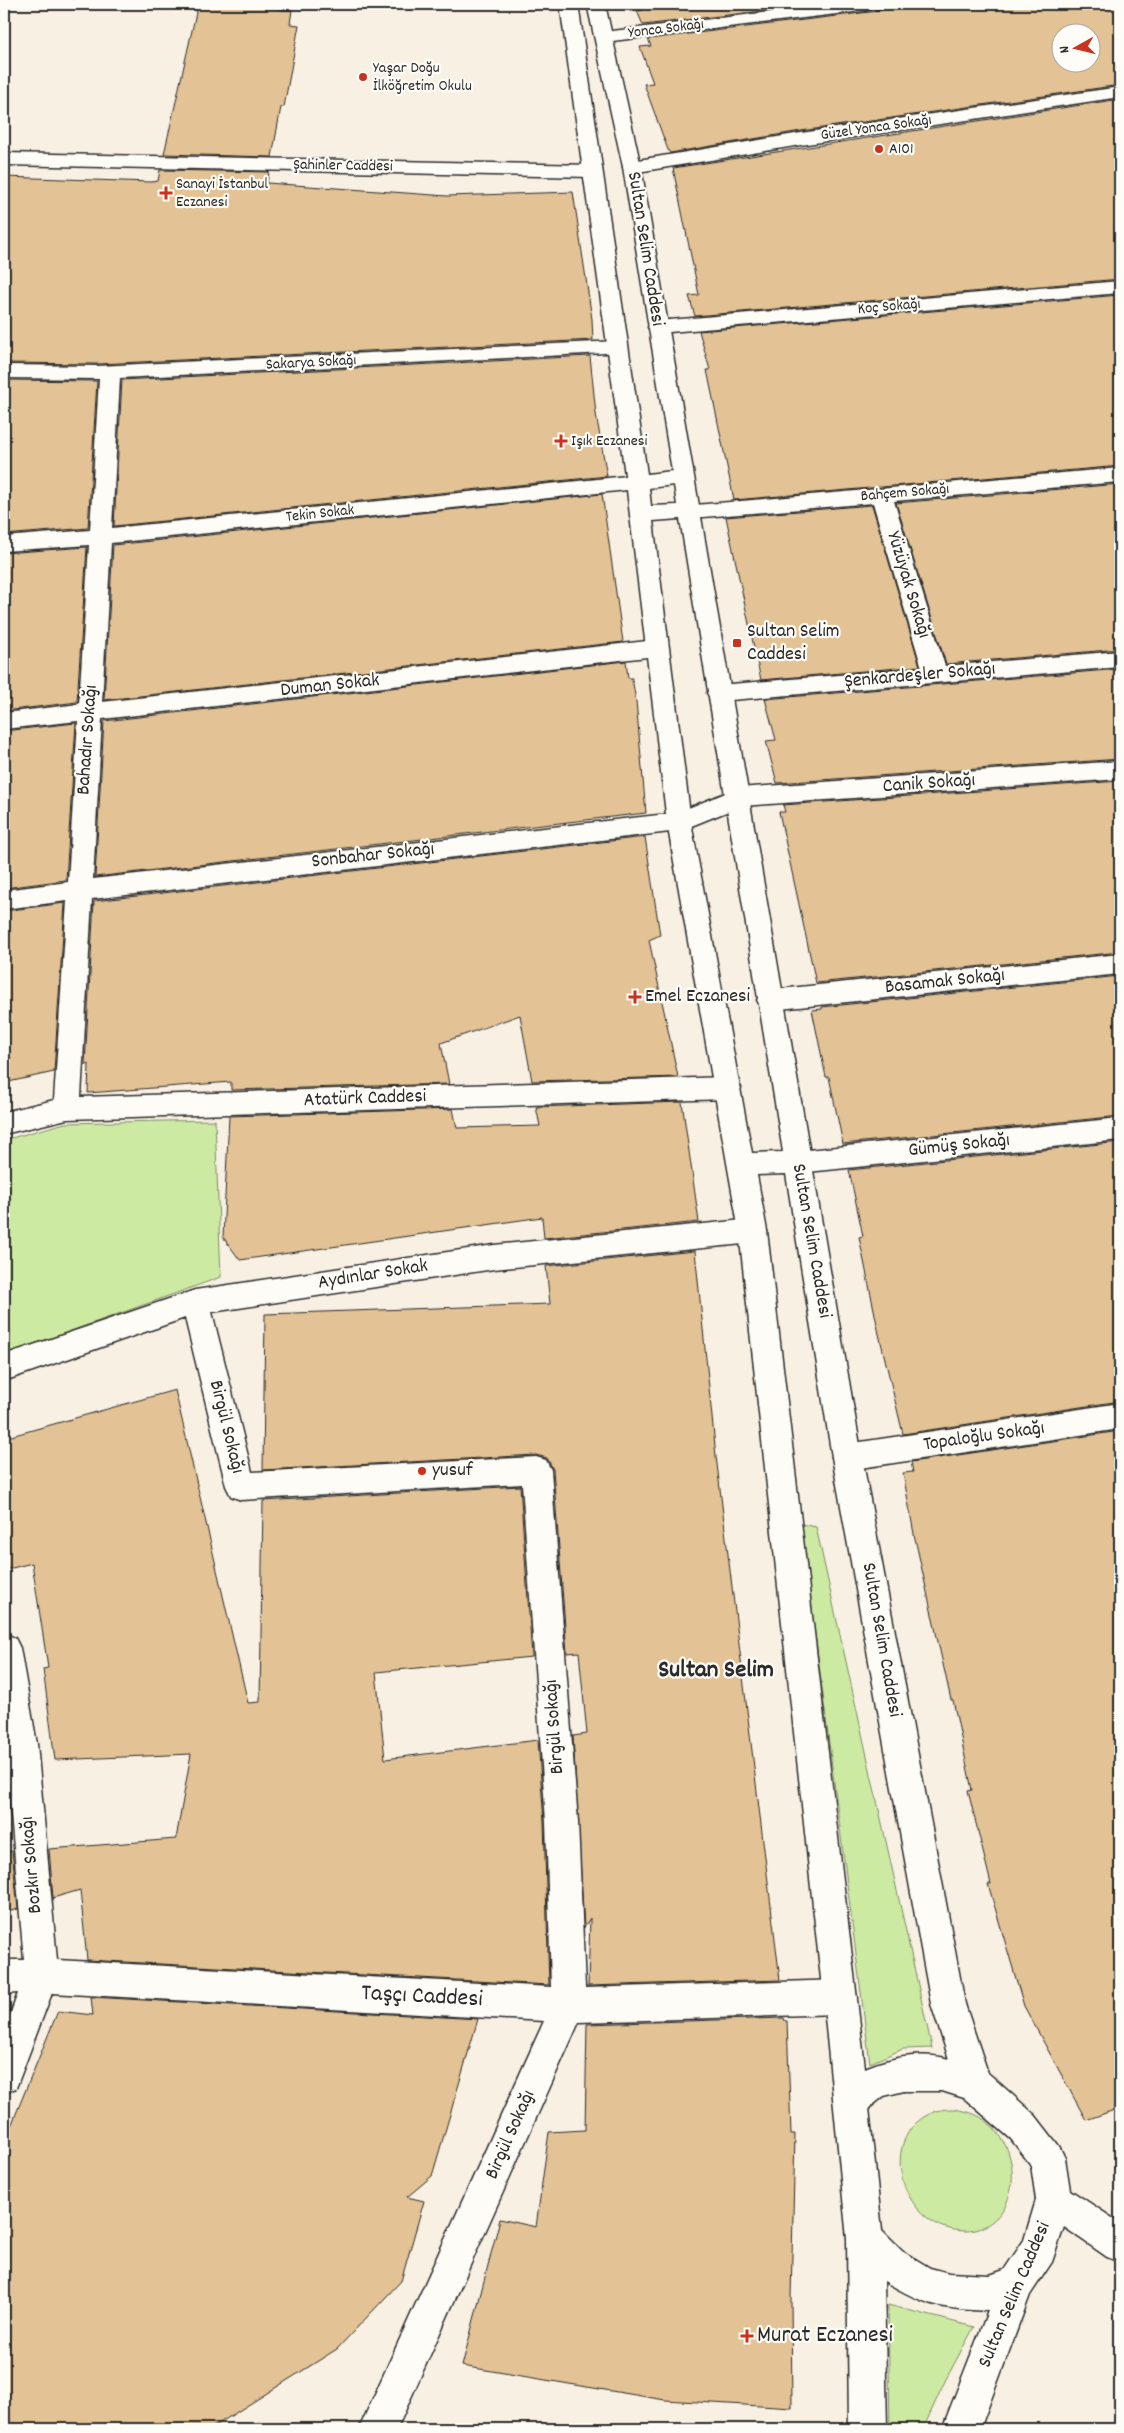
<svg xmlns="http://www.w3.org/2000/svg" width="1124" height="2433" font-family="Dekko,sans-serif">
<style>
.green{fill:#cdeaa2;stroke:#7c8a66}
.building{fill:#e3c295;stroke:#2b2b2b;fill-rule:evenodd}
.lines{fill:none;stroke-linecap:round;stroke-linejoin:round}
.minor-casing{stroke:#2b2b2b;stroke-width:3}
.major-casing{stroke:#2b2b2b;stroke-width:3}
.minor{fill:#fdfcf7;fill-rule:evenodd}
.major{fill:#fdfcf7;fill-rule:evenodd}
.poi-dot{fill:#c8321e;stroke:#fdfcf7;stroke-width:2}
.labels{text-anchor:middle;dominant-baseline:central;stroke-width:4.5;stroke-linejoin:round;paint-order:stroke}
.far-street-label{font-size:16px;fill:#2b2b2b;stroke:#fdfcf7}
.far-poi-label{font-size:16px;fill:#2b2b2b;stroke:#fdfcf7;text-anchor:start}
.street-label{font-size:20px;fill:#2b2b2b;stroke:#fdfcf7}
.poi-label{font-size:20px;fill:#2b2b2b;stroke:#fdfcf7;text-anchor:start}
.near-street-label{font-size:24px;fill:#2b2b2b;stroke:#fdfcf7}
.near-poi-label{font-size:24px;fill:#2b2b2b;stroke:#fdfcf7;text-anchor:start}
.district-label{font-size:25px;font-weight:bold;fill:#2b2b2b;stroke:#fdfcf7}
</style>
<rect width="100%" height="100%" fill="#f8f0e3"/>
<filter id="ink" filterUnits="userSpaceOnUse"><feTurbulence type="fractalNoise" baseFrequency=".02" numOctaves="2"/><feDisplacementMap in="SourceGraphic" scale="10" xChannelSelector="R" yChannelSelector="G"/><feConvolveMatrix kernelMatrix="1 2 1 2 8 2 1 2 1" color-interpolation-filters="sRGB"/></filter>
<g filter="url(#ink)">
<path class="green" d="M215,1120L221,1277L4,1355V1140L65,1123Z
M801,1524L816,1527L932,2048L903,2049L870,2063Z
M956,2109C962,2111 969,2112 974,2114C1011,2130 1023,2180 1002,2211C993,2224 978,2232 963,2231C898,2228 874,2131 937,2111C943,2109 950,2109 956,2109Z
M888,2305L974,2327L945,2381L923,2429H890Z"/>
<path class="building" d="M198,4H281V10H292L290,24L299,25L284,107H281L272,157L164,154Z
M641,4H822L643,25L637,11L643,10Z
M889,4H1120V85L801,131L670,153L668,150L644,84L653,83L640,47L651,46L648,39L878,11L886,9ZM1062,32H1092V62H1062Z
M1120,99V279L695,316L689,296L699,295L673,168Z
M160,170L269,172L267,183L447,196L573,192L592,319L593,340L98,364L4,363V177L151,182L158,181Z
M1120,295V466L734,500L707,370H710L699,331Z
M590,356L596,414L607,476L114,526L122,380Z
M4,380L97,381L88,528L4,535Z
M1120,484V649L946,664L896,503Z
M602,494L623,642L104,700L113,545Z
M872,505L920,666L761,680L726,517Z
M87,547L77,702L4,711V553Z
M626,661L628,678H632L636,701L646,813L95,877L104,721Z
M1120,669V759L777,783L766,741L776,740L765,699Z
M76,723L66,880L4,888V731Z
M1120,781V952L816,983L779,812H785L783,805Z
M645,837L660,935L649,940L678,1077L532,1081L520,1015L441,1043L449,1084L231,1090V1082L88,1093L89,1064L85,1065L94,901Z
M65,903L54,1072L4,1083V911Z
M1120,976V1116L843,1144L829,1077H826L812,1010L822,1009V1007Z
M682,1102L699,1222L544,1238L542,1217L240,1260L223,1237L229,1116L453,1109L457,1128L540,1126L536,1107Z
M1120,1142V1401L903,1434L879,1334L859,1237L863,1236L849,1170Z
M695,1251L716,1456L780,1980L588,1986L590,1918L584,1928L573,1736L587,1734L579,1652L567,1653L553,1469L547,1458L536,1455L263,1470L265,1314L550,1304L546,1266Z
M175,1390L248,1703L260,1702L263,1501L520,1486L532,1657L376,1672L385,1759L538,1740L544,1822L549,1985L87,1960L80,1890L53,1898L49,1849L176,1839L191,1754L55,1760L43,1669L48,1668L32,1563L4,1570V1438Z
M1120,1431V2108L1086,2120L1024,2006L988,1884H991L968,1791L972,1790L953,1700H951L914,1534L903,1473L913,1472L911,1462Z
M12,1851L18,1909L4,1913V1852Z
M91,1997L478,2019L432,2176L407,2197L424,2201L401,2281L337,2349L210,2429H4V2143L58,2011L93,2015Z
M784,2018L785,2021H787L791,2134H795L791,2297L792,2408L665,2400L462,2366L500,2219L536,2227L549,2132L585,2130L587,2024Z"/>
<g class="lines">
<defs>
<path id="minor" d="M836,4H887L884,8L878,9L604,42L598,41L595,37L598,33L604,32Z
M1120,87V97L801,145L632,173L625,171L623,167L625,163L632,161L801,133Z
M4,153L593,165L600,167L602,171L600,175L593,177L4,165Z
M1120,281V293L658,333L651,331L648,327L651,323L658,321Z
M618,341L625,342L628,347L625,352L120,378L112,528L637,475L645,477L648,482L645,487L637,489L111,543L102,702L656,640L664,642L667,648L664,654L656,656L102,719L93,879L676,813L738,788L1120,761V779L741,806L679,831L92,899L81,1097L728,1077L737,1080L741,1088L737,1096L728,1099L67,1119L4,1134V1112L54,1100L67,901L4,909V890L68,882L78,721L4,729V713L79,704L89,545L4,551V537L90,530L99,379L4,378V365L98,366Z
M1120,468V482L894,501L945,666L1120,651V667L719,701L711,699L707,693L711,687L719,685L922,668L873,503L691,518L683,516L680,511L683,506Z
M1120,954V974L770,1010L761,1007L757,1000L761,993L770,990Z
M1120,1118V1140L798,1173L788,1170L784,1162L788,1154L798,1151Z
M753,1219L763,1223L767,1231L763,1239L753,1243L494,1269L212,1312L252,1472L536,1457L546,1460L551,1470L578,1822L585,1988L840,1980L852,1985L857,1997L852,2009L840,2014L579,2022L397,2429H359L544,2021L52,1993L16,2088L4,2093V2032L18,1993L4,1994V1960H24L4,1736V1633L15,1638L20,1648L37,1744L57,1960L551,1987L546,1822L522,1484L241,1500L231,1496L226,1486L185,1318L4,1381V1355L195,1290L494,1245Z
M1120,1403V1429L847,1470L837,1466L832,1457L837,1448L847,1444Z"/>
<path id="major" d="M560,4H578L647,474L672,471L623,167L587,4H605L641,167L862,1457L965,2004L988,2073L1035,2115L1059,2146L1065,2158L1070,2190L1120,2223V2262L1107,2257L1064,2227L1052,2262L1030,2295L980,2429H942L988,2311C941,2309 924,2305 884,2281L887,2429H849L847,2239L823,1997L739,1231L667,822L626,482ZM674,485L677,505L651,506L649,488ZM680,519L783,1152L752,1153L691,822L653,521ZM786,1174L832,1457L931,2004L949,2059C922,2051 889,2058 865,2068L767,1231L757,1175ZM904,2091H942L964,2098L1011,2139L1031,2165L1036,2200L1024,2240L1004,2270L990,2275L949,2273L930,2268L902,2251L882,2231L869,2108L884,2096Z"/>
</defs>
<use href="#minor" class="minor-casing"/>
<use href="#major" class="major-casing"/>
<use href="#minor" class="minor"/>
<use href="#major" class="major"/>
</g>
</g>
<g class="poi-dot">
<circle cx="363" cy="77" r="5"/>
<circle cx="879" cy="149" r="5"/>
<path d="M163.5 185.5h5v5h5v5h-5v5h-5v-5h-5v-5h5z"/>
<path d="M558.5 433.5h5v5h5v5h-5v5h-5v-5h-5v-5h5z"/>
<rect x="732" y="638" width="10" height="10" rx="2.5"/>
<path d="M632.5 989.5h5v5h5v5h-5v5h-5v-5h-5v-5h5z"/>
<circle cx="422" cy="1471" r="5"/>
<path d="M744.5 2328.5h5v5h5v5h-5v5h-5v-5h-5v-5h5z"/>
</g>
<g class="labels">
<g class="far-street-label">
<text transform="translate(666 29) rotate(-7)">Yonca Sokağı</text>
<text transform="translate(876 128) rotate(-8)">Güzel Yonca Sokağı</text>
<text transform="translate(343 166) rotate(1)">Şahinler Caddesi</text>
<text transform="translate(889 307) rotate(-5)">Koç Sokağı</text>
<text transform="translate(311 363) rotate(-3)">Sakarya Sokağı</text>
<text transform="translate(905 493) rotate(-5)">Bahçem Sokağı</text>
<text transform="translate(320 514) rotate(-6)">Tekin Sokak</text>
</g>
<g class="far-poi-label">
<text x="373" y="68">Yaşar Doğu<tspan x="373" dy="18">İlköğretim Okulu</tspan></text>
<text x="889" y="149">A101</text>
<text x="176" y="184">Sanayi İstanbul<tspan x="176" dy="18">Eczanesi</tspan></text>
<text x="571" y="441">Işık Eczanesi</text>
</g>
<g class="street-label">
<text transform="translate(645 249) rotate(81)">Sultan Selim Caddesi</text>
<text transform="translate(908 585) rotate(73)">Yüzüyak Sokağı</text>
<text transform="translate(920 676) rotate(-5)">Şenkardeşler Sokağı</text>
<text transform="translate(330 686) rotate(-6)">Duman Sokak</text>
<text transform="translate(88 740) rotate(-86)">Bahadır Sokağı</text>
<text transform="translate(929 784) rotate(-4)">Canik Sokağı</text>
<text transform="translate(373 856) rotate(-6)">Sonbahar Sokağı</text>
<text transform="translate(945 982) rotate(-6)">Basamak Sokağı</text>
<text transform="translate(365 1099) rotate(-2)">Atatürk Caddesi</text>
<text transform="translate(959 1146) rotate(-6)">Gümüş Sokağı</text>
<text transform="translate(811 1241) rotate(80)">Sultan Selim Caddesi</text>
<text transform="translate(373 1275) rotate(-9)">Aydınlar Sokak</text>
<text transform="translate(226 1427) rotate(76)">Birgül Sokağı</text>
<text transform="translate(984 1437) rotate(-8)">Topaloğlu Sokağı</text>
<text transform="translate(881 1640) rotate(80)">Sultan Selim Caddesi</text>
<text transform="translate(555 1727) rotate(-94)">Birgül Sokağı</text>
<text transform="translate(32 1865) rotate(-95)">Bozkır Sokağı</text>
<text transform="translate(511 2135) rotate(-66)">Birgül Sokağı</text>
<text transform="translate(1015 2295) rotate(-67)">Sultan Selim Caddesi</text>
</g>
<g class="poi-label">
<text x="747" y="632">Sultan Selim<tspan x="747" dy="23">Caddesi</tspan></text>
<text x="645" y="997">Emel Eczanesi</text>
<text x="432" y="1471">yusuf</text>
</g>
<g class="near-street-label">
<text transform="translate(422 1997) rotate(3)">Taşçı Caddesi</text>
</g>
<g class="near-poi-label">
<text x="757" y="2336">Murat Eczanesi</text>
</g>
<g class="district-label">
<text x="716" y="1671">Sultan Selim</text>
</g>
</g>
<rect width="1124" height="2433" fill="none" stroke="#fdfcf7" stroke-width="20"/>
<rect x="10" y="10" width="1104" height="2413" fill="none" stroke="#2b2b2b" stroke-width="2" filter="url(#ink)"/>
<g transform="translate(1076 48) rotate(262)"><circle r="24" fill="#fdfcf7" stroke="#a9a8a5"/>
<path d="M0-4L9 19L0 12L-9 19Z" fill="#c8321e"/>
<text y="-8" font-size="14" font-weight="bold" text-anchor="middle" fill="#2b2b2b">N</text>
</g>
</svg>
